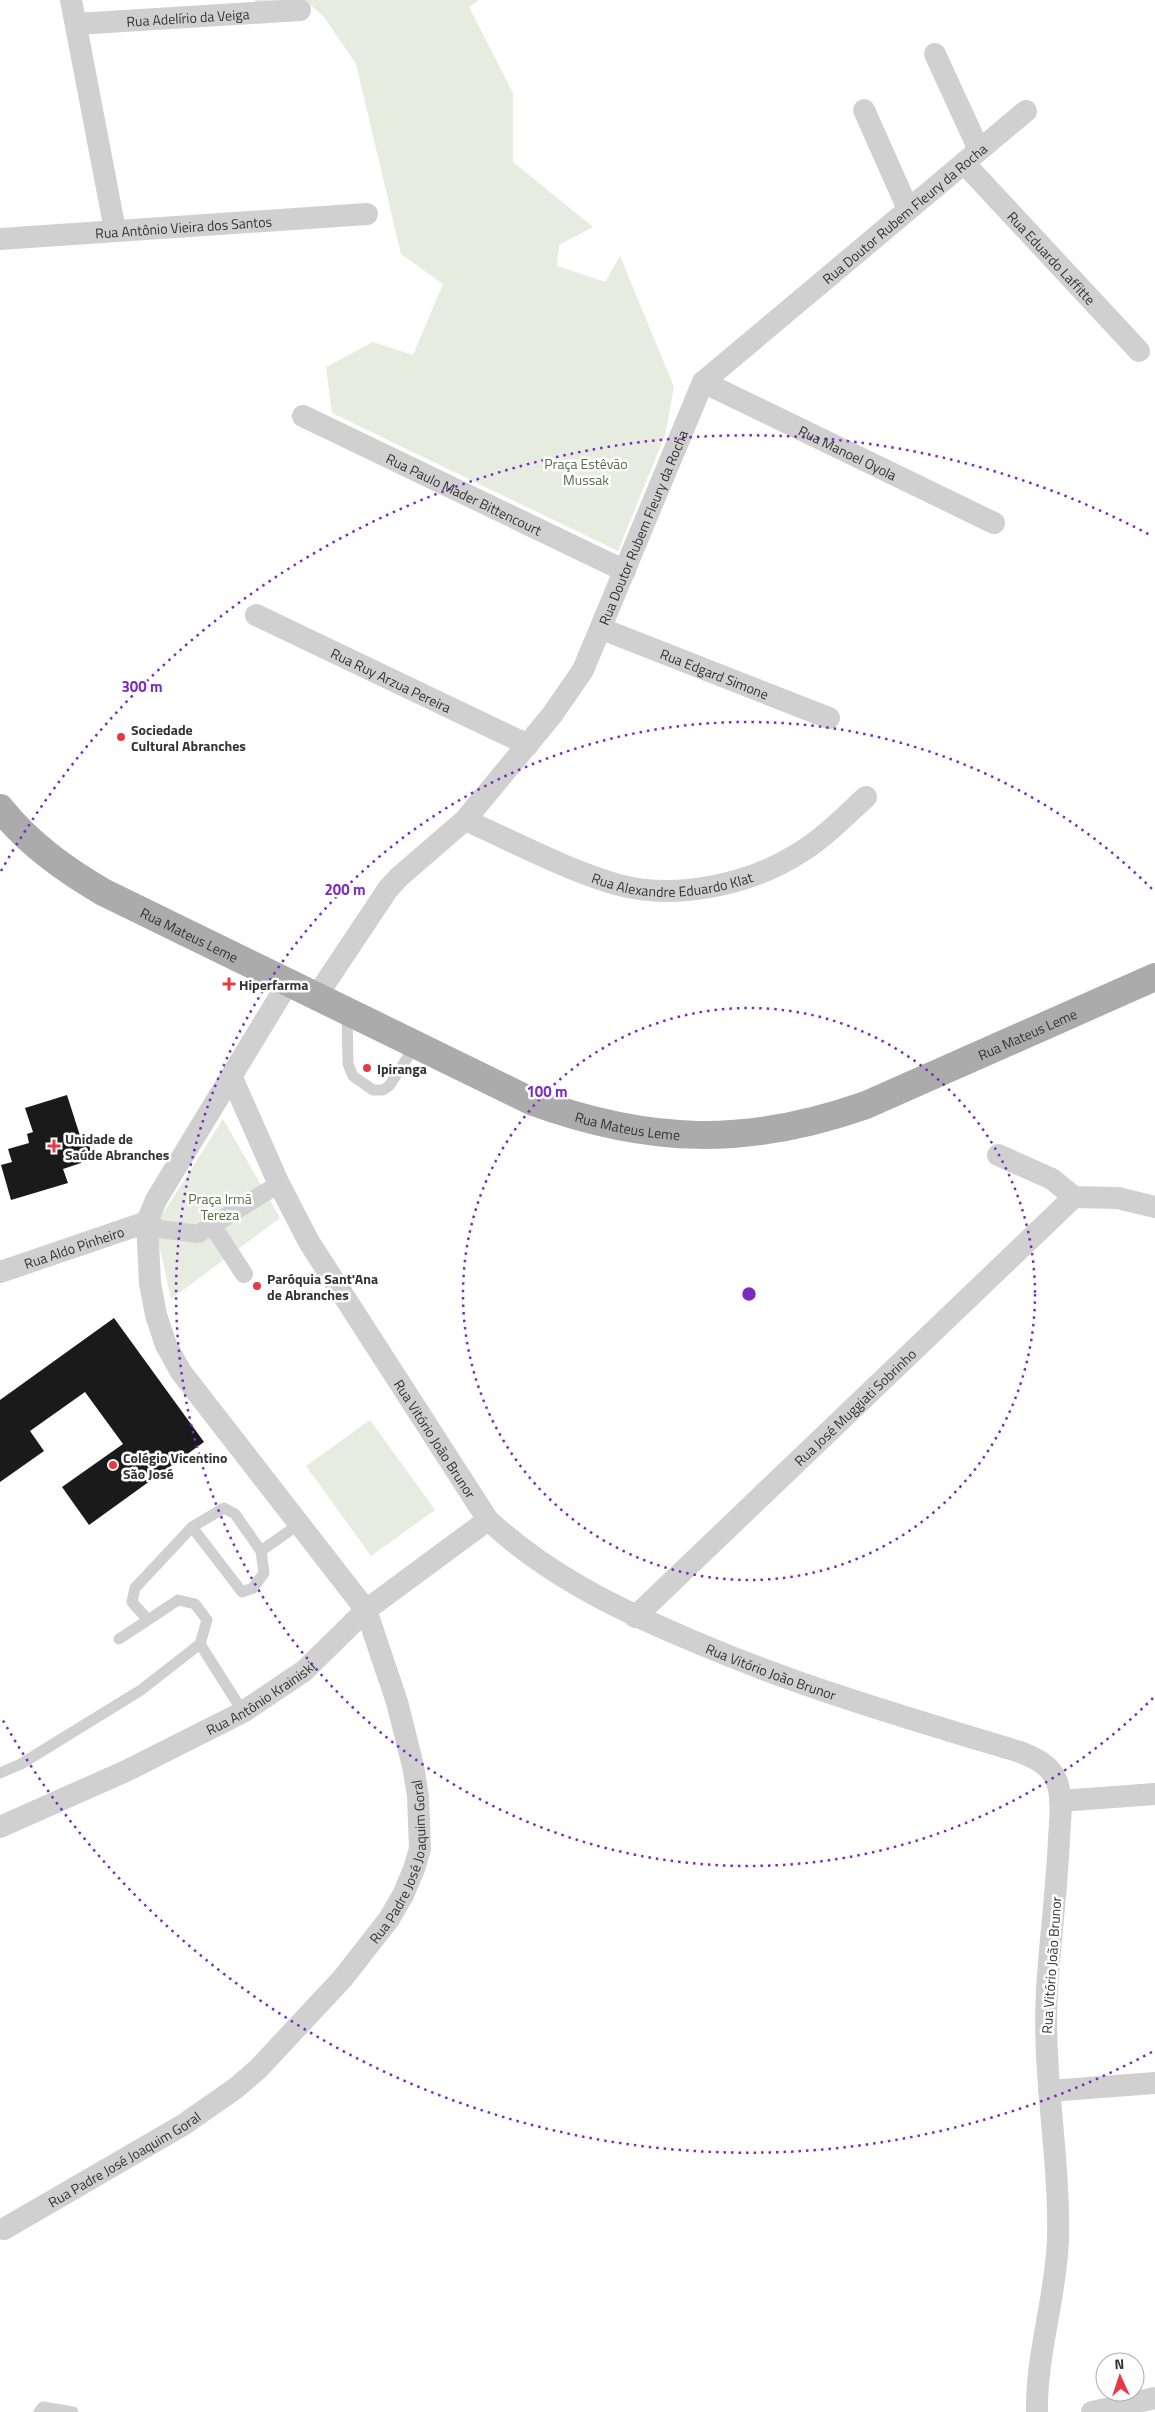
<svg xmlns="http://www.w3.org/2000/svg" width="1155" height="2412" font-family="'Titillium Web',sans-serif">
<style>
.green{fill:#e6ecdf}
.building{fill:#1a1a1a}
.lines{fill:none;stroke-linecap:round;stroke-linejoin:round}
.service{stroke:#d0d0d0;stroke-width:11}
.pedestrian{stroke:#d0d0d0;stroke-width:18}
.minor{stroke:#d0d0d0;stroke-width:22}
.primary{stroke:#ababab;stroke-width:28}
.ring{fill:none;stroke:#7b2cbf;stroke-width:2.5;stroke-dasharray:2.5 5}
.poi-dot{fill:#e63946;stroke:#fff;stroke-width:2}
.labels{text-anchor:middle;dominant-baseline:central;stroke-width:5;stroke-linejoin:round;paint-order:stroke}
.street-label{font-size:14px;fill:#333;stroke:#fff}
.park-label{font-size:14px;fill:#56703f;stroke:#fff}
.poi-label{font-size:14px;font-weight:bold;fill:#333;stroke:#fff;text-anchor:start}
.centre{fill:#7b2cbf;stroke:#fff;stroke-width:2.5}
.ring-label{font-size:15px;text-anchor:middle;font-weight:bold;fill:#7b2cbf;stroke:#fff;stroke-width:5;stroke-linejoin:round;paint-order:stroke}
</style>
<rect width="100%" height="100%" fill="#fff"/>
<path class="green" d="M255,0H479L469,7L513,93V162L593,227L559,245L557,266L605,282L620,256L674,387L665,435L618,551L332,413L326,367L373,342L413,355L443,284L401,254L356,64L324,17L307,2L256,5Z
M223,1119L280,1218L171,1299L155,1226Z
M370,1420L435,1510L371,1556L306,1466Z"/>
<path class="building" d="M67,1095L82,1142L88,1140L91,1152L78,1156L81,1163L63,1169L68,1183L11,1200L1,1165L12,1162L8,1149L29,1143L27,1134L33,1132L25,1108Z
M114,1318L204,1442L89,1525L62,1487L123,1444L85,1392L30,1431L44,1451L0,1482V1400Z"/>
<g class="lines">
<path class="service" d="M347,1013L348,1064L353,1076L373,1090H383L389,1086L415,1046
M192,1527L242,1592L253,1588L264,1573L261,1551
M119,1639L148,1620
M200,1644L243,1712
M0,1773L21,1764L141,1690L200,1644L207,1620L195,1604L178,1600L148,1620L132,1602L135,1588L192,1527L224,1508L235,1514L261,1551L299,1524
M39,2412L43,2407L73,2412"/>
<path class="pedestrian" d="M147,1222L160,1229L198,1234L279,1184
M212,1225L244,1274"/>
<g class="minor">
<path d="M71,0L115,230"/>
<path id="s1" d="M76,24L300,10"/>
<path d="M935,54L979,150"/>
<path d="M864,110L908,209"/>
<path id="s2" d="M964,163L1139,351"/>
<path id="s3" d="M0,239L367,214"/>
<path id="s4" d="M703,382L994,523"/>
<path id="s5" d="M303,416L625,571"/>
<path id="s6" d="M256,615L528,745"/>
<path id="s7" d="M602,629L829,718"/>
<path id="s8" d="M465,820C515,842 566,870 619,885C675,900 747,885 796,855C822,840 844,817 866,797"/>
<path id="s9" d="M316,997L388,889L399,877L465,820L552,715L583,670L703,382L1026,111"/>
<path id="s10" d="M232,1078L278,1182L309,1242L488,1520C547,1574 613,1607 686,1638C794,1685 907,1718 1020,1752C1035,1758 1051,1765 1057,1782C1063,1800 1060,1820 1059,1838C1057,1889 1050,1939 1047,1990C1042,2073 1060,2156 1058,2239C1056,2298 1036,2354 1037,2412"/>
<path d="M998,1155L1052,1179L1074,1197L1118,1198L1155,1207"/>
<path id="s11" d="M0,1272L147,1222"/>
<path id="s12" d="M635,1617L1074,1197"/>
<path d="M1060,1801L1155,1794"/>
<path id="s13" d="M0,1827L126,1771L243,1712L304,1671L366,1610L488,1520"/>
<path d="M1049,2091L1155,2083"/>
<path id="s14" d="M4,2229L183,2125L236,2088L258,2069L343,1978L389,1919L403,1895L414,1869L420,1849L418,1796L413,1766L397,1702L366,1610L181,1372L166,1345L156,1315L150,1283L147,1222L156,1200L288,983"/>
<path d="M1092,2412L1155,2398"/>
</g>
<path class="primary" id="s15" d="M0,808C29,844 64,869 103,892L531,1101C649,1144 747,1147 866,1105L1155,977"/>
</g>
<g class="ring">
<circle cx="749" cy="1294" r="286"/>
<path d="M1153 1698A572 572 0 1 1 1153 890"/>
<path d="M1152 2052A859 859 0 0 1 1 1717M1 871A859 859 0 0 1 1152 536"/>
</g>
<g class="poi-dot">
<circle cx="121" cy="737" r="5"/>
<path d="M226.5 976.5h5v5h5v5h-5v5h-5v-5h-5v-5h5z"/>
<circle cx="367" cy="1068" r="5"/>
<path d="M51.5 1138.5h5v5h5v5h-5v5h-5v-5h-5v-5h5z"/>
<circle cx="257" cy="1286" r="5"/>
<circle cx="113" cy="1465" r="5"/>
</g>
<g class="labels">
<g class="street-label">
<text stroke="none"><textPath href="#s1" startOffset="112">Rua Adelírio da Veiga</textPath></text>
<text stroke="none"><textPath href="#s9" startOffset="999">Rua Doutor Rubem Fleury da Rocha</textPath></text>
<text stroke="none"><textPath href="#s3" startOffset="184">Rua Antônio Vieira dos Santos</textPath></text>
<text stroke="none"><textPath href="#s2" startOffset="129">Rua Eduardo Laffitte</textPath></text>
<text stroke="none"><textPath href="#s4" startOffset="161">Rua Manoel Oyola</textPath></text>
<text stroke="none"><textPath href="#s5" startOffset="179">Rua Paulo Mader Bittencourt</textPath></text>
<text stroke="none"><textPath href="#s9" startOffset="579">Rua Doutor Rubem Fleury da Rocha</textPath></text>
<text stroke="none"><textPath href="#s7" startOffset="121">Rua Edgard Simone</textPath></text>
<text stroke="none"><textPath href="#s6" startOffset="150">Rua Ruy Arzua Pereira</textPath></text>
<text stroke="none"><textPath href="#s8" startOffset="221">Rua Alexandre Eduardo Klat</textPath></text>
<text stroke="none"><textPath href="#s15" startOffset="230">Rua Mateus Leme</textPath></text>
<text stroke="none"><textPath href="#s15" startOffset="1129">Rua Mateus Leme</textPath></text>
<text stroke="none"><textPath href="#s15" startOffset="710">Rua Mateus Leme</textPath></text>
<text stroke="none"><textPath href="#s11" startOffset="78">Rua Aldo Pinheiro</textPath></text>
<text stroke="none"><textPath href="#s12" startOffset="304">Rua José Muggiati Sobrinho</textPath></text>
<text stroke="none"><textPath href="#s10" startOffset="415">Rua Vitório João Brunor</textPath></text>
<text stroke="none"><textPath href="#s10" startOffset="835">Rua Vitório João Brunor</textPath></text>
<text stroke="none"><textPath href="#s13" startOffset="291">Rua Antônio Krainiski</textPath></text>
<text stroke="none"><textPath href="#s14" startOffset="559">Rua Padre José Joaquim Goral</textPath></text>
<text transform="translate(1051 1965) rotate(-86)">Rua Vitório João Brunor</text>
<text stroke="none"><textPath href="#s14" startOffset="139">Rua Padre José Joaquim Goral</textPath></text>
</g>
<g class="park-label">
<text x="586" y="463">Praça Estêvão<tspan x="586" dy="16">Mussak</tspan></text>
<text x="220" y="1198">Praça Irmã<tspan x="220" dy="16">Tereza</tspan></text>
</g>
<g class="poi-label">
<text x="131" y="729">Sociedade<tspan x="131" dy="16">Cultural Abranches</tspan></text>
<text x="239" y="984">Hiperfarma</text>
<text x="377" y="1068">Ipiranga</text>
<text x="65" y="1138">Unidade de<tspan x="65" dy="16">Saúde Abranches</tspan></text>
<text x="267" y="1278">Paróquia Sant'Ana<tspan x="267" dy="16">de Abranches</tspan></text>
<text x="123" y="1457">Colégio Vicentino<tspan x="123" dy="16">São José</tspan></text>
</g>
</g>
<circle cx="749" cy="1294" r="8" class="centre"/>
<g class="ring-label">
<text x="142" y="692">300 m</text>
<text x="345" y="895">200 m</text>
<text x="547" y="1097">100 m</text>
</g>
<g transform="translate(1120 2377) rotate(357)"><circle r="24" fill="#ffffff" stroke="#adadad"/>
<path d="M0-4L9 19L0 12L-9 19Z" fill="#e63946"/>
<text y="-8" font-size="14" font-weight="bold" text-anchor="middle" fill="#333333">N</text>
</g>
</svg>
